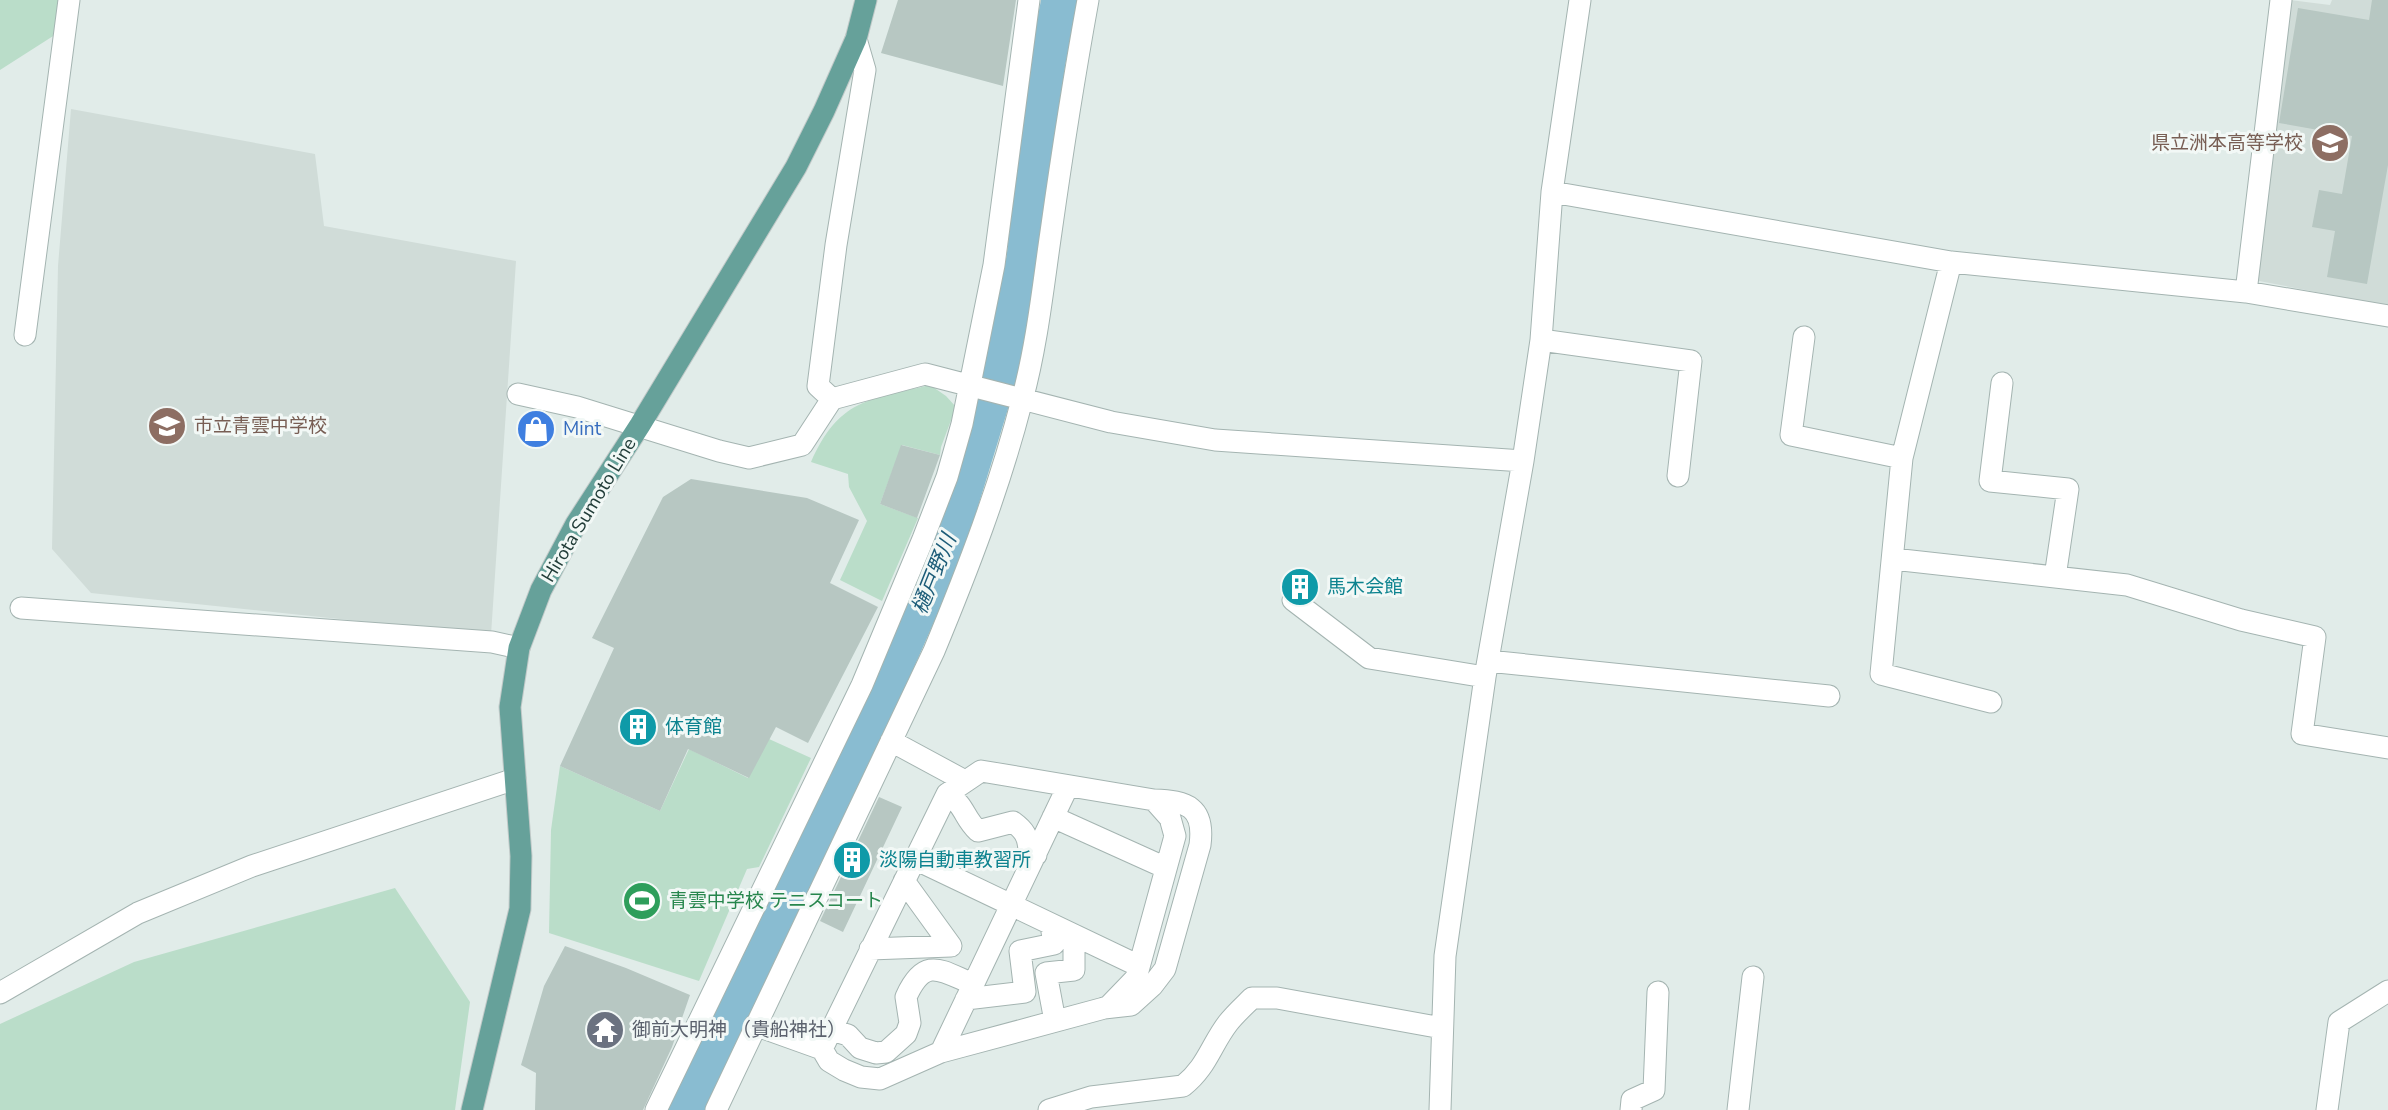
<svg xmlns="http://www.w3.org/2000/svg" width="2388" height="1110" font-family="'Nunito Sans','Noto Sans JP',sans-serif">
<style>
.built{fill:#d0dcd8}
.green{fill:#baddc9}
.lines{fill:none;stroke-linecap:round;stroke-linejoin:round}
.river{stroke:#89bcd1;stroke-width:37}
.building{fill:#b7c7c2}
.minor-casing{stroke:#a4b4b1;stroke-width:23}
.major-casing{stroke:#c1c9c8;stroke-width:23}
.minor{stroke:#fff;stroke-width:21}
.major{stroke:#66a19a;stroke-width:21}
.labels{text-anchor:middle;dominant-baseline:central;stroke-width:6;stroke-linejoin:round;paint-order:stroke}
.education-label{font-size:19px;fill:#785e54;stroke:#f2f8f6;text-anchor:end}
.shop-label{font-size:19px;fill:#366cbe;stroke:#f2f8f6;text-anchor:start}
.street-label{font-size:19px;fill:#223d39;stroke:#f2f8f6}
.culture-label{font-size:19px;fill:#0d838f;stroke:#f2f8f6;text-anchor:start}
.leisure-label{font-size:19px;fill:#27864d;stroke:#f2f8f6;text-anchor:start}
.worship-label{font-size:19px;fill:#5b616d;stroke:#f2f8f6;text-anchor:start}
.water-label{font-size:21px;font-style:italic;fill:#1c5c78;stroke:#f2f8f6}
</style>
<rect width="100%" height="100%" fill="#e1ece9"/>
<path class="built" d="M2290,0L2330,5L2332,0H2388V306L2254,280Z
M71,109L315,154L324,226L516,261L491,635L91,593L52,549L58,266Z"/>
<path class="green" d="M0,0H67L61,31L0,70Z
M930,385L946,396L956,407L941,447L940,455L902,445L880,504L918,518L882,601L840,580L867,521L849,487L848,474L811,462C839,399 868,400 930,385Z
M769,739L811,758L759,867L747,869L699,981L549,933L551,830L560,766L660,811L689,749L748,778Z
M395,888L470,1002L455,1110H0V1024L134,962Z"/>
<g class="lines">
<path class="river" d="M685,1110L861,742L945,551L1007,349L1025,258L1047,62L1060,0"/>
</g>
<path class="building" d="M898,0H1016L1003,86L881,53Z
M2372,0H2388V165L2367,284L2327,277L2335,231L2312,227L2319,190L2342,194L2352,136L2279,123L2298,8L2369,20Z
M901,445L940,455L917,518L880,504Z
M691,479L807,498L859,520L830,583L878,607L808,743L776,727L749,778L688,749L660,811L560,766L614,648L592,638L663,497Z
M1293,573L1316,587L1310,596L1295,587L1284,588Z
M879,797L902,807L843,932L820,921Z
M565,946L626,968L690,995L672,1047L643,1110H535L536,1073L521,1065L544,986Z"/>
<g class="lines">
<defs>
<path id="minor" d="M1552,192L1951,262L2246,292L2388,316
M1951,262L1902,458L1881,674L1991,702
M2246,292L2281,0
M25,335L69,0
M1804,337L1791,435L1902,458
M1541,340L1691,361L1678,476
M2002,383L1990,481L2068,489L2055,577
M518,394L577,407L719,451L749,458L802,445L832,399L925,374L1111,422L1215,440L1523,461
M832,399L818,386L836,245L865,70L856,39
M1893,559L2127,585L2241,620L2315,637L2302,734L2388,748
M1293,600L1369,658L1485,677
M21,608L492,642L519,648
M1488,661L1829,696
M891,741L965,781
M947,794C966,806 963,817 978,831L1013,822C1024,830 1028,836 1029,850L1036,855
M1053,817L1166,868
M915,859L1139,966
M870,949L951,946L904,881
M0,993L138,913L252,866L515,779
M966,999L1025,992L1020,951L1054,944L1051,925
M1104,1008L1131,1005L1152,986L1165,969L1200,845C1205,807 1187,801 1154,800
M1055,1021L1046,973L1074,970V935
M755,1025L822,1049L829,1061L844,1070L861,1077L880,1079L941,1052L1108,1007L1136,978L1175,836L1170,818L1154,800L981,771L947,794L822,1049
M831,1030L848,1035L860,1048L876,1053L886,1052L906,1034L910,1023L906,997C925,955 941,971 973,984
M941,1052L1068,786
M656,1110L862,685L923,539L947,477L962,424L994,265L1029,0
M716,1110L934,651C968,569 1000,486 1022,400C1037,345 1043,287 1051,232C1062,154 1074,77 1088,0
M1049,1110L1091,1097L1183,1086C1207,1067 1211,1045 1228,1023C1235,1014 1244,1006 1252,998H1277L1442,1028
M1440,1110L1445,956L1485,677L1523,461L1541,340L1552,192L1580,0
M1631,1110L1632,1100L1654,1090L1658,992
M1738,1110L1753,977
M2327,1110L2339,1022L2388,991"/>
<path id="major" d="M472,1110L520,909L521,856L510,707L519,648L541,590L576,524L640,425L796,167L824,111L856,39L866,0"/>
</defs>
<use href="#minor" class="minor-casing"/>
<use href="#major" class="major-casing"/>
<use href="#minor" class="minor"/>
<use href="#major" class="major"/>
</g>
<defs>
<symbol id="school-disc" viewBox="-11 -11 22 22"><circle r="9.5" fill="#8d6e63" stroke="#f2f8f6"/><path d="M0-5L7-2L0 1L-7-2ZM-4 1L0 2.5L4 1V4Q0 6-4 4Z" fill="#fff"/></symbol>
<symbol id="shop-disc" viewBox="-11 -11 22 22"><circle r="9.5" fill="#3f7fe0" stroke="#f2f8f6"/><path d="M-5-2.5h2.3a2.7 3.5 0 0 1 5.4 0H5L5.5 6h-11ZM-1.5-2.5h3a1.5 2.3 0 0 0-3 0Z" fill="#fff"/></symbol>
<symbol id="building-disc" viewBox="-11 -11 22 22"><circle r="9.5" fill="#0f9aa8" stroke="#f2f8f6"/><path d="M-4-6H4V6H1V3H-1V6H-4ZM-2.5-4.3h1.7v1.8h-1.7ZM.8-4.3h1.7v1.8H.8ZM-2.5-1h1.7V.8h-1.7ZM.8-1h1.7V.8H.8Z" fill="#fff"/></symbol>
<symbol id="stadium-disc" viewBox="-11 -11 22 22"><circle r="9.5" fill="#2e9e5b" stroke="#f2f8f6"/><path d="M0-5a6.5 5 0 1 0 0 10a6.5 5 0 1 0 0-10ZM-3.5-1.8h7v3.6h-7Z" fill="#fff"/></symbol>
<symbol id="temple-disc" viewBox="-11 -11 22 22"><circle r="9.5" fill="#6b7280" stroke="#f2f8f6"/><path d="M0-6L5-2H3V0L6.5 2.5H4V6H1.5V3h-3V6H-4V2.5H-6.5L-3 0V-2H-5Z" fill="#fff"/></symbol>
</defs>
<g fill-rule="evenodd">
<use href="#school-disc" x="2308" y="121" width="44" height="44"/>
<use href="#school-disc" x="145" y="404" width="44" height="44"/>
<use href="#shop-disc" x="514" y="407" width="44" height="44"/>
<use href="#building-disc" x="1278" y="565" width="44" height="44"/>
<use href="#building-disc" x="616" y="705" width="44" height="44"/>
<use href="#building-disc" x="830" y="838" width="44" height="44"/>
<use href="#stadium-disc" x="620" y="879" width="44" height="44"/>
<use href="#temple-disc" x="583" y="1008" width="44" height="44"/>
</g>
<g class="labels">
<g class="education-label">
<text x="2303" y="143">県立洲本高等学校</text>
<text x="194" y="426" text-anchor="start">市立青雲中学校</text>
</g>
<g class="shop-label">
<text x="563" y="429">Mint</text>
</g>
<g class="street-label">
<text transform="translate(589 510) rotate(-59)">Hirota Sumoto Line</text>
</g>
<g class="culture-label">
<text x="1327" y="587">馬木会館</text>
<text x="665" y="727">体育館</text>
<text x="879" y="860">淡陽自動車教習所</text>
</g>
<g class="leisure-label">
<text x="669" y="901">青雲中学校 テニスコート</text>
</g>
<g class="worship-label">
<text x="632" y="1030">御前大明神 （貴船神社）</text>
</g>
<g class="water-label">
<text transform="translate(934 574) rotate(-68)">樋戸野川</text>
</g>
</g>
</svg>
